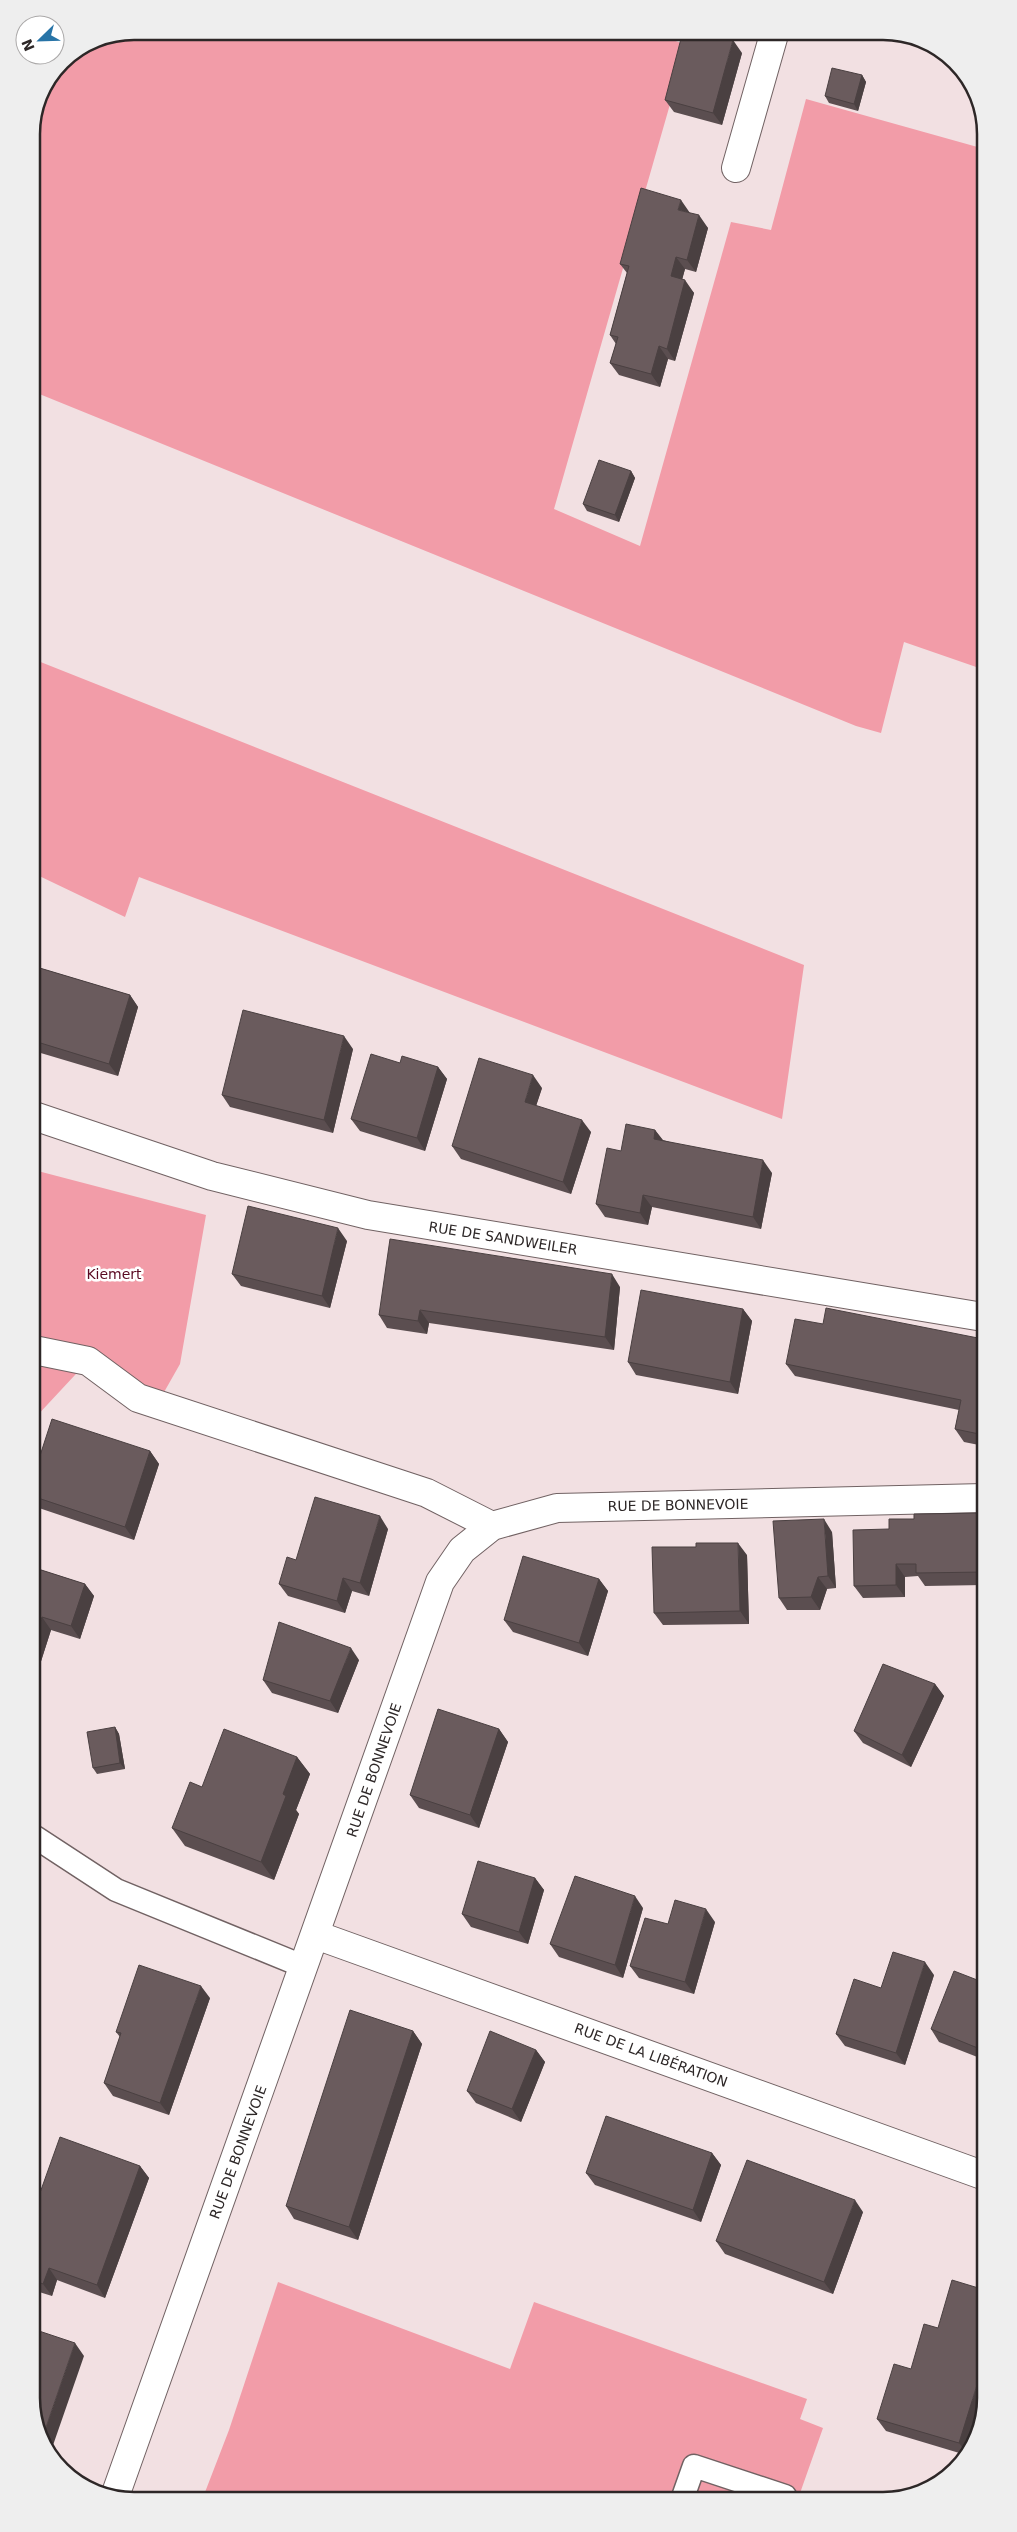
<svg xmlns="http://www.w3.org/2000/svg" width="1017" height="2532" font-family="'DejaVu Sans',sans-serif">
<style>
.green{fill:#f29ca8}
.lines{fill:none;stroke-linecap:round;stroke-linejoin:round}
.lane-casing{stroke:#716263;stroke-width:25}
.street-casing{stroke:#716263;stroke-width:30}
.secondary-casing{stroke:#716263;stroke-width:30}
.lane{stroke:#fff;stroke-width:22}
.street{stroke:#fff;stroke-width:28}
.secondary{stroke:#fff;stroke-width:28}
.wall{fill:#5b4e50}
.shaded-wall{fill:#4a4041}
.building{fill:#6a5b5d;stroke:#4a4041}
.labels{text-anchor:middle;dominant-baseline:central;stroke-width:5;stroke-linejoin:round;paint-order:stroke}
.street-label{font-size:14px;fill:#2d2727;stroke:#fff}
.park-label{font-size:14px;fill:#5a0a22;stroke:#fff}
.rim{fill:none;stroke:#2d2727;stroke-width:2.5}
</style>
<rect width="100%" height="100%" fill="#f2e0e2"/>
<path class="green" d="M134,31H647L687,45L554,509L640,546L731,222L771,230L806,99L981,148L982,669L904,642L881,733L856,726L32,391L31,127L42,89L61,61L95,39Z
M33,659L804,965L782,1119L139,877L125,917L33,873Z
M34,1170L206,1215L180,1364L159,1401L88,1361L34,1419Z
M278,2282L510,2369L534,2302L807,2399L800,2419L823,2428L799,2496L202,2500L229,2430Z"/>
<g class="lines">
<defs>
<path id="lane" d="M35,1837L116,1890L305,1967
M683,2497L694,2466L785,2496"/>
<path id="street" d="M736,168L775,31
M34,1350L88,1361L138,1398L427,1493L492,1526
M316,1935L985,2176"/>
<path id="secondary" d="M34,1116L212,1176L368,1215L983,1317
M115,2496L440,1582L462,1550L492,1526L557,1508L984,1498"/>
</defs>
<use href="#lane" class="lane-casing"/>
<use href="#street" class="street-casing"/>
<use href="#secondary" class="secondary-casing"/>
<use href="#lane" class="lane"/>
<use href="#street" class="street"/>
<use href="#secondary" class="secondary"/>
</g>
<path class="wall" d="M742,53L722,125L674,112L665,100Z
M862,75L866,82L858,111L829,103L825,96Z
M690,213L708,228L696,272L685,269L682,279L694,293L675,361L668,359L660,387L619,375L610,363L616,344L610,335L627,273L620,264Z
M631,471L635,478L619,522L587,511L583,504Z
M33,966L130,995L138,1007L118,1076L34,1051Z
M353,1049L333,1133L230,1107L222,1095Z
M400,1063L438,1067L447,1079L425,1151L360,1131L351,1119Z
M542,1088L536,1106L591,1132L571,1194L461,1159L452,1146Z
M655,1130L663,1140L772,1173L761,1229L652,1207L648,1225L605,1217L596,1204L621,1151Z
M347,1241L330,1308L241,1286L232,1274Z
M620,1287L614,1350L429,1323L427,1334L387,1328L379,1315Z
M743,1309L752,1321L738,1394L636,1375L628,1362Z
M823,1324L983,1339L984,1446L964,1442L955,1429L959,1410L795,1376L786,1364Z
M150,1451L159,1464L134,1540L36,1507L35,1504L34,1474Z
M984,1513V1585L925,1586L918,1576L905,1577V1597L863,1598L854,1586L889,1529L914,1519Z
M388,1529L369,1596L352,1591L345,1613L288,1596L279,1584L296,1560Z
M832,1532L836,1588L827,1589L820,1610H787L779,1598Z
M747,1555L749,1624L663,1625L654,1613Z
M35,1568L85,1584L94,1596L80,1639L51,1630L35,1680Z
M599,1579L608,1591L588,1656L513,1632L504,1620Z
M359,1660L338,1713L272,1693L263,1680Z
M935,1684L944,1696L911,1767L863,1743L854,1731Z
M115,1727L119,1734L125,1769L97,1774L93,1768Z
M499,1729L508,1742L479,1828L419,1808L410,1795Z
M297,1757L310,1774L296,1810L299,1814L274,1880L185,1846L172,1828L202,1787Z
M535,1878L544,1890L528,1944L471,1927L462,1914Z
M643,1908L623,1978L559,1957L550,1944Z
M715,1922L694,1994L639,1978L630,1966Z
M934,1975L905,2065L845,2046L836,2034L881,1988Z
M985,1983V2060L939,2042L931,2029Z
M210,1998L169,2115L113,2096L104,2083L120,2037L116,2032Z
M413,2031L422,2044L358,2240L294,2219L286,2206Z
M536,2050L545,2062L521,2122L476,2103L467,2091Z
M712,2153L721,2165L701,2222L595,2185L586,2173Z
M140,2166L149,2178L105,2298L57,2280L52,2296L36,2291V2204Z
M863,2212L833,2294L725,2254L716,2241Z
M986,2398L966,2455L886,2431L877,2419Z"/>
<path class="shaded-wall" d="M733,40L742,53L722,125L713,113Z
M862,75L866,82L858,111L854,104Z
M681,200L690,213L678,210Z
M699,215L708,228L696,272L687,260Z
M676,257L685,269L680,288L671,276Z
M685,280L694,293L675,361L667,349Z
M659,346L668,359L660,387L651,374Z
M631,471L635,478L619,522L615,515Z
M130,995L138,1007L118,1076L109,1064Z
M344,1036L353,1049L333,1133L324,1120Z
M438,1067L447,1079L425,1151L417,1138Z
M533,1075L542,1088L533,1115L525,1102Z
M582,1120L591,1132L571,1194L563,1182Z
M655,1130L664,1142L654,1139Z
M763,1160L772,1173L761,1229L753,1217Z
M643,1195L652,1207L648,1225L640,1213Z
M338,1228L347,1241L330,1308L322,1296Z
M612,1274L620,1287L614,1350L605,1337Z
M743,1309L752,1321L738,1394L730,1382Z
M420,1310L429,1323L427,1334L418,1321Z
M150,1451L159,1464L134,1540L125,1527Z
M380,1516L388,1529L369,1596L360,1583Z
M824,1519L832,1532L836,1588L828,1576Z
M738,1543L747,1555L749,1624L740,1611Z
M896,1564L905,1577V1597L896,1585Z
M818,1577L827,1589L820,1610L811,1597Z
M343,1578L352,1591L345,1613L337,1601Z
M599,1579L608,1591L588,1656L579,1643Z
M85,1584L94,1596L80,1639L71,1626Z
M42,1617L51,1630L35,1680V1640Z
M351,1648L359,1660L338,1713L330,1701Z
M935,1684L944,1696L911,1767L902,1755Z
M115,1727L119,1734L125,1769L120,1763Z
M499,1729L508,1742L479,1828L470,1815Z
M297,1757L310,1774L296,1810L299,1814L274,1880L261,1862L283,1794Z
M535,1878L544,1890L528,1944L519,1932Z
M635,1896L643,1908L623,1978L615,1965Z
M706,1909L715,1922L694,1994L685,1982Z
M925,1962L934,1975L905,2065L896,2053Z
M201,1986L210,1998L169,2115L160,2103Z
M413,2031L422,2044L358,2240L349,2227Z
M536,2050L545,2062L521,2122L512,2109Z
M712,2153L721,2165L701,2222L693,2210Z
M140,2166L149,2178L105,2298L97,2285Z
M855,2200L863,2212L833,2294L824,2282Z
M49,2268L57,2280L52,2296L43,2284Z
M75,2343L84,2356L51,2451L42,2439Z
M986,2356V2398L967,2454L959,2443Z"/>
<path class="building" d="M683,31H700L733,40L713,113L665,100Z
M832,68L862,75L854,104L825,96Z
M641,188L681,200L678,210L699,215L687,260L676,257L671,276L685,280L667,349L659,346L651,374L610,363L618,337L610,335L629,266L620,264Z
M599,460L631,471L615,515L583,504Z
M33,966L130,995L109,1064L34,1041Z
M243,1010L344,1036L324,1120L222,1095Z
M371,1054L400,1063L402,1056L438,1067L417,1138L351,1119Z
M479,1058L533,1075L525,1102L582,1120L563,1182L452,1146Z
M626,1124L655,1130L654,1139L763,1160L753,1217L643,1195L640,1213L596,1204L607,1148L621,1151Z
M248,1206L338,1228L322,1296L232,1274Z
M390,1239L612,1274L605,1337L420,1310L418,1321L379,1315Z
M641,1290L743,1309L730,1382L628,1362Z
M826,1308L983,1339L984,1435L955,1429L961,1400L786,1364L795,1319L823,1324Z
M52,1419L150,1451L125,1527L35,1497L34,1474Z
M315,1497L380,1516L360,1583L343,1578L337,1601L279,1584L287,1557L296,1560Z
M984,1513V1572L916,1573V1564H896V1585L854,1586L853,1530L889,1529V1519H914V1514Z
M824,1519L828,1576L818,1577L811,1597L779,1598L773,1521Z
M696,1543H738L740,1611L654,1613L652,1547H696Z
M523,1556L599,1579L579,1643L504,1620Z
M35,1568L85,1584L71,1626L42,1617L35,1640Z
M279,1622L351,1648L330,1701L263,1680Z
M883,1664L935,1684L902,1755L854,1731Z
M438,1709L499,1729L470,1815L410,1795Z
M115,1727L120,1763L93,1768L87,1732Z
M224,1729L297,1757L283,1794L286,1796L261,1862L172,1828L190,1782L202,1787Z
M478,1861L535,1878L519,1932L462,1914Z
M575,1876L635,1896L615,1965L550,1944Z
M675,1900L706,1909L685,1982L630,1966L645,1918L668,1924Z
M893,1952L925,1962L896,2053L836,2034L854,1979L881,1988Z
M139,1965L201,1986L160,2103L104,2083L121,2033L116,2032Z
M954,1971L985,1983V2051L931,2029Z
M350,2010L413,2031L349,2227L286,2206Z
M490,2031L536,2050L512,2109L467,2091Z
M606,2116L712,2153L693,2210L586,2173Z
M60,2137L140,2166L97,2285L49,2268L43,2284L36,2281V2204Z
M747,2160L855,2200L824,2282L716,2241Z
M952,2280L985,2290L986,2356L959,2443L877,2419L894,2364L911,2369L924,2324L938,2328Z
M36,2330L75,2343L42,2439L37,2431Z"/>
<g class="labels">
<g class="street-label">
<text transform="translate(503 1238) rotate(9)">RUE DE SANDWEILER</text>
<text transform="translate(678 1505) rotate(-1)">RUE DE BONNEVOIE</text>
<text transform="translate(374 1770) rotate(-71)">RUE DE BONNEVOIE</text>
<text transform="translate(651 2055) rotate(20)">RUE DE LA LIBÉRATION</text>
<text transform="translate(238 2152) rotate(-70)">RUE DE BONNEVOIE</text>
</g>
<g class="park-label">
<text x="114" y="1274">Kiemert</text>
</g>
</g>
<path d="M0 0H1017V2532H0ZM134 40H883A94 94 0 0 1 977 134V2398A94 94 0 0 1 883 2492H134A94 94 0 0 1 40 2398V134A94 94 0 0 1 134 40Z" fill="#eee" fill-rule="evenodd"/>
<path class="rim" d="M134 40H883A94 94 0 0 1 977 134V2398A94 94 0 0 1 883 2492H134A94 94 0 0 1 40 2398V134A94 94 0 0 1 134 40Z"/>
<g transform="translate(40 40) rotate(247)"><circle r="24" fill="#ffffff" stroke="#aba9a9"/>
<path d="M0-4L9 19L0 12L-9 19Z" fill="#2874a7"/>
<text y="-8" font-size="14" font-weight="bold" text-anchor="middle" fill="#2d2727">N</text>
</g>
</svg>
